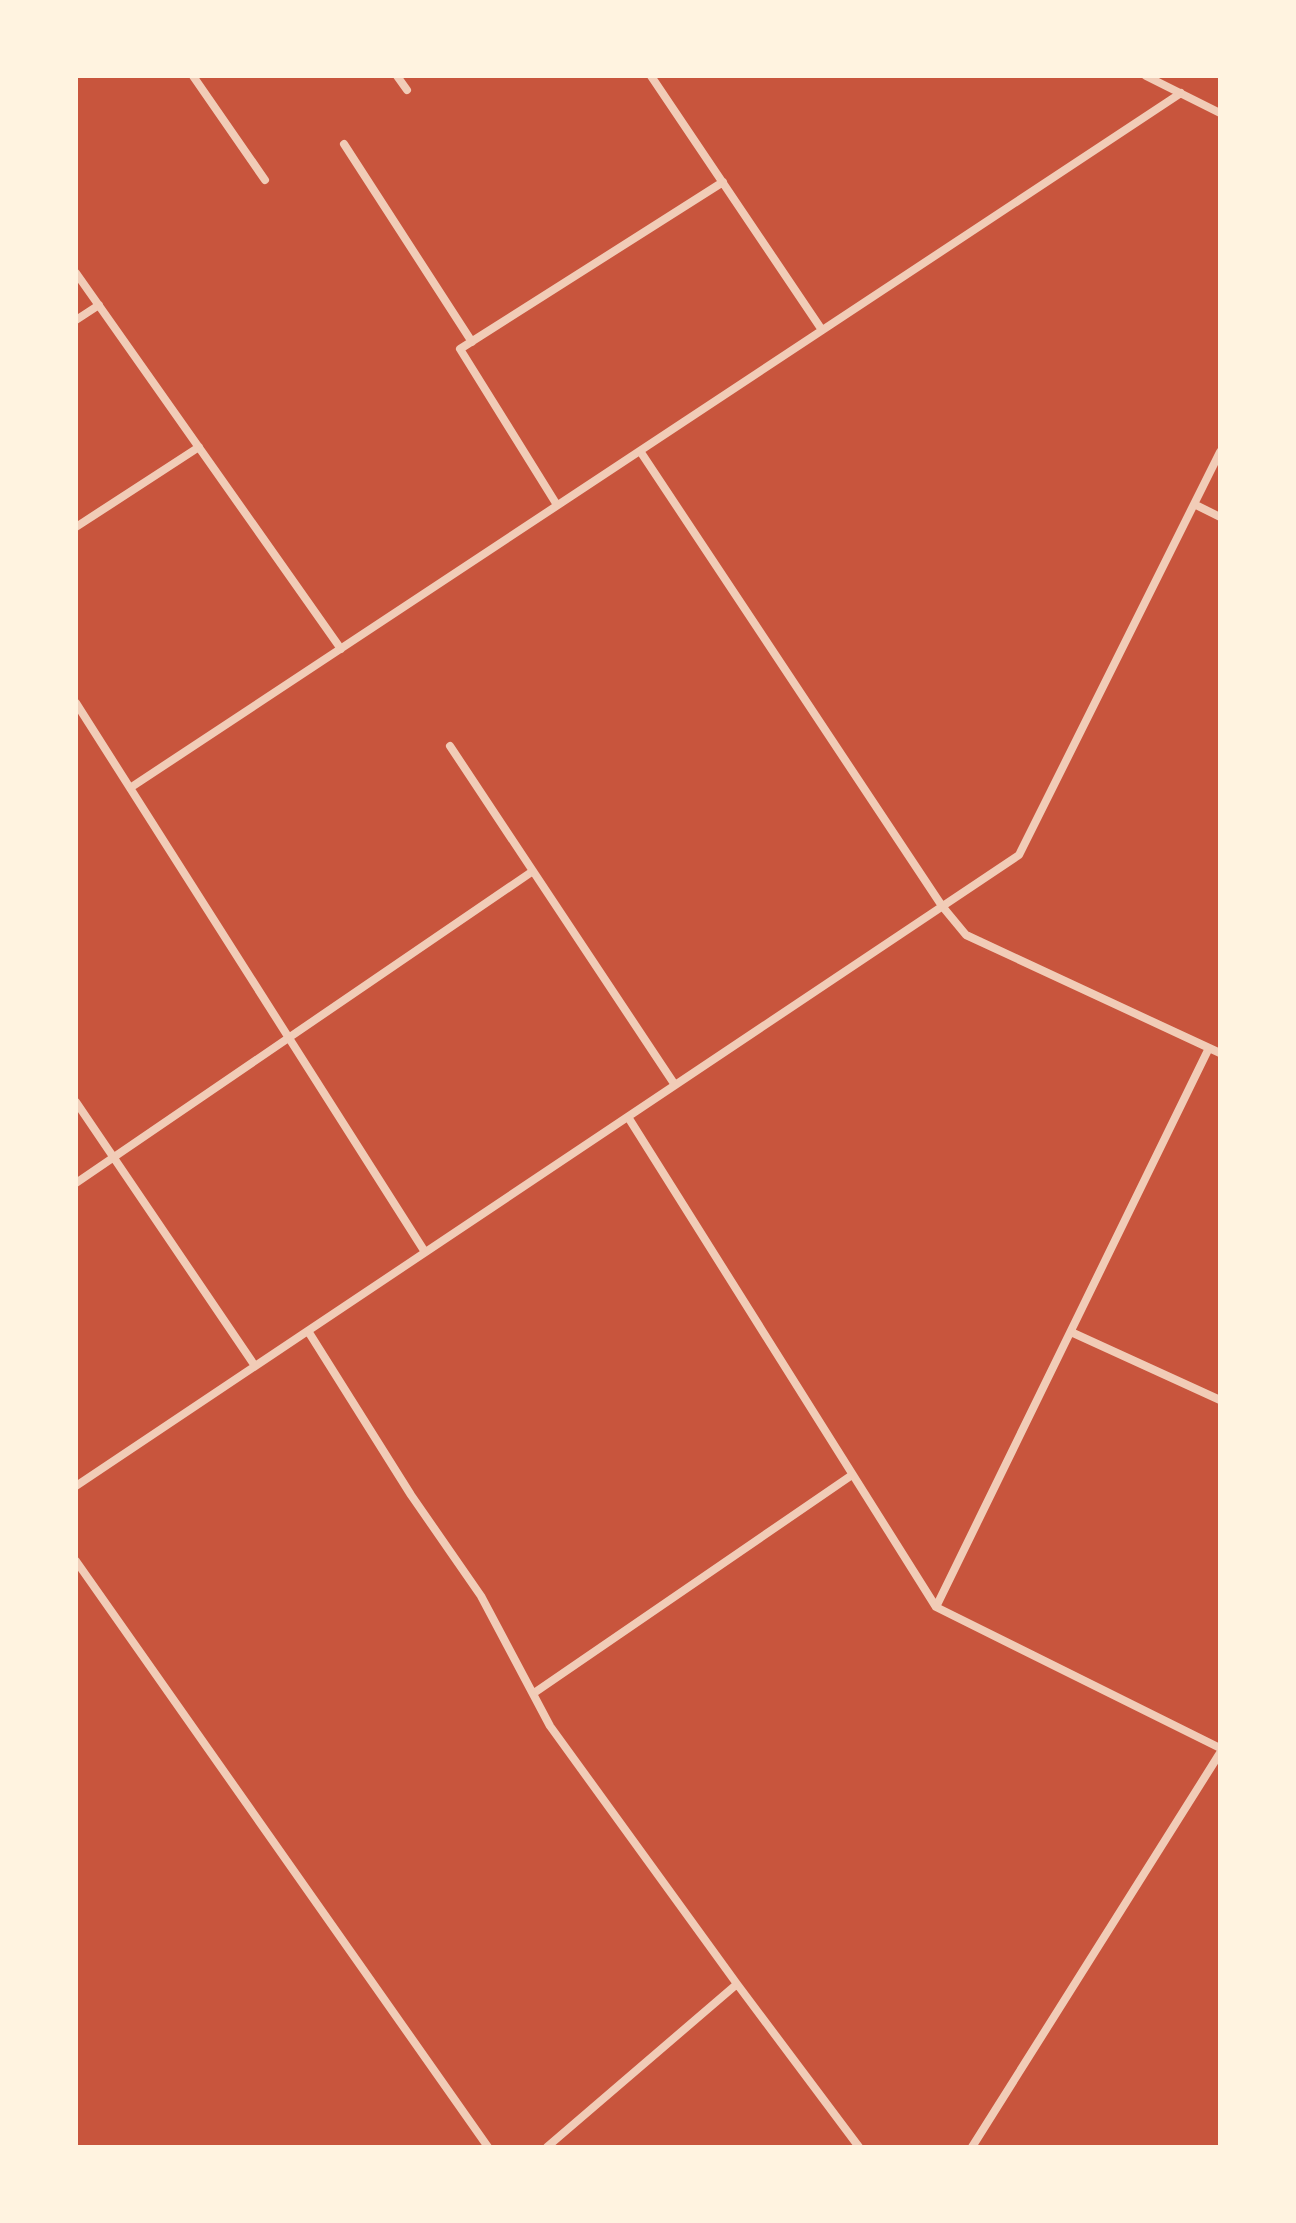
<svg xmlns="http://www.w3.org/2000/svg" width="1296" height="2223" font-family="'Sofia Sans Condensed',sans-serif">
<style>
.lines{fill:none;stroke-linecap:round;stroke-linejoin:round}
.minor{stroke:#f1ccb7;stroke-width:8}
</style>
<rect width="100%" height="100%" fill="#c8553d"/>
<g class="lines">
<path class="minor" d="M193,76L265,180
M397,76L407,90
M651,76L822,330
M1146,76L1220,113
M344,144L472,342
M76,273L341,649
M76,320L99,305
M640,451L942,906L966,935L1220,1053
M1194,504L1220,517
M557,505L460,349L723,182
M76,527L199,447
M76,703L425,1252
M450,746L675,1085
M130,788L1181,93
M76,1102L255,1366
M628,1117L936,1607L1220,1748
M76,1183L533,871
M308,1331L411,1495L481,1596L550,1726L737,1984L859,2147
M1071,1332L1220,1400
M76,1486L1019,855L1220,452
M76,1561L488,2147
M936,1607L1209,1048
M534,1693L852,1475
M547,2147L737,1984
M972,2147L1220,1753"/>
</g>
<rect width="1296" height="2223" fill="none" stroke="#fff3e0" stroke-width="156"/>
</svg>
